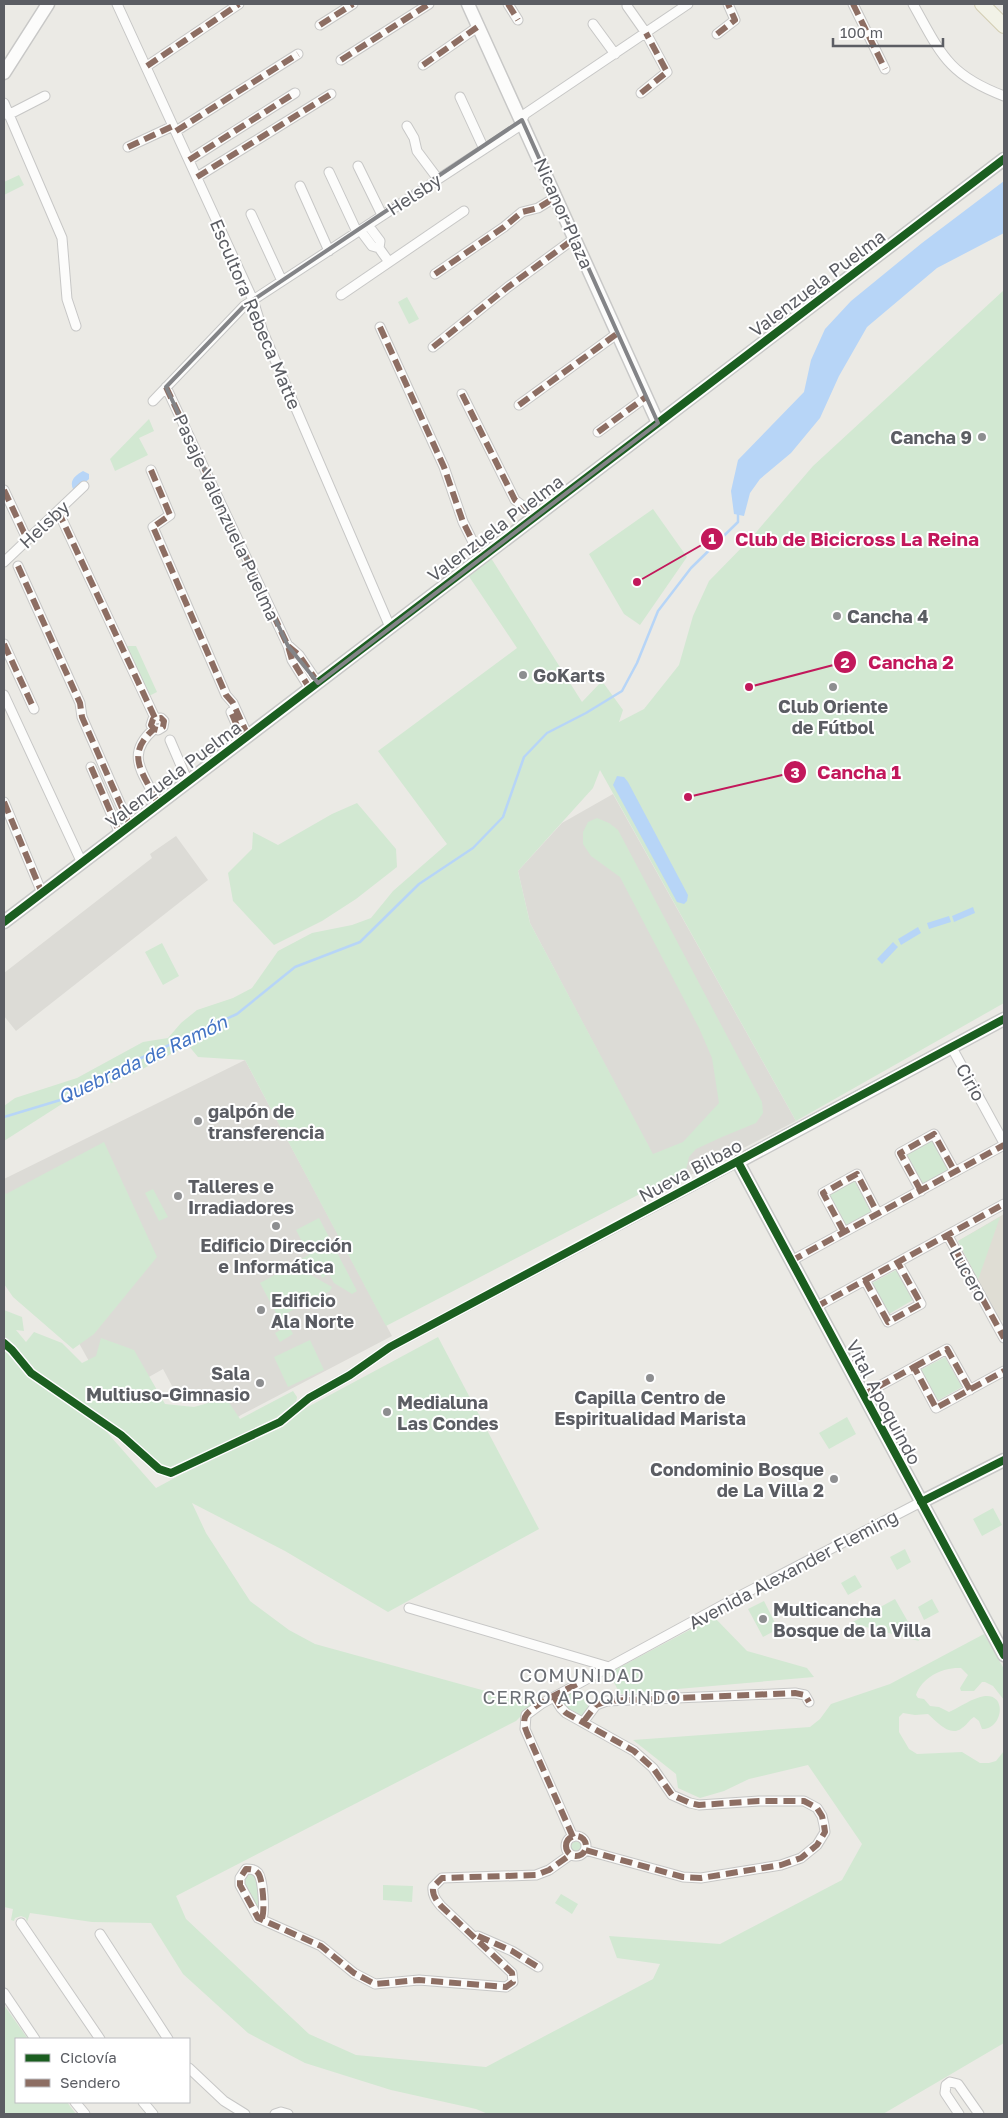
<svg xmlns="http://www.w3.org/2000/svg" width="1008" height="2118" font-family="'Golos Text',sans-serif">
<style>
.industrial{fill:#dcdbd6}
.education{fill:#dfddd4}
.green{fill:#d2e8d2;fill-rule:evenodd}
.water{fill:#b7d5f7}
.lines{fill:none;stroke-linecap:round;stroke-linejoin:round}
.stream{stroke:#b7d5f7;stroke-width:2.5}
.street-casing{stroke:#c7c7c6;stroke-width:11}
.secondary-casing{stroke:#c8c8c7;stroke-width:15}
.primary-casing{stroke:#d3ceb2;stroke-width:16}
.street{stroke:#fcfcfb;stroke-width:9}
.secondary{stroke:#fcfcfb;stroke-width:12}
.primary{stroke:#f2f2e7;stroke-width:14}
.quiet{stroke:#8d6e63;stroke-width:6;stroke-dasharray:12 6;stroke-linecap:butt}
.cycleway-casing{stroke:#fff;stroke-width:11}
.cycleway{stroke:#1b5e20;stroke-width:8}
.marked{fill:none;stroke:#838487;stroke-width:4;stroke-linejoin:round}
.poi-dot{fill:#8d8e90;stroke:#fff;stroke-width:2}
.labels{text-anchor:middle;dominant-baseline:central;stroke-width:4;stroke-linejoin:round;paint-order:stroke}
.street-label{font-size:18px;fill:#5b5d63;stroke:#fff}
.poi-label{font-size:18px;font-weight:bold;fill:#5b5d63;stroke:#fff;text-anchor:start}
.water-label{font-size:19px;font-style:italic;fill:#4273c4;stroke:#fff}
.neighbourhood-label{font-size:19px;letter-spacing:1px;fill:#6c6f75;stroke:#fff}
.leader{fill:none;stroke:#c2185b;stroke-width:2}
.callout-dot{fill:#c2185b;stroke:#fff;stroke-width:2}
.mark-label{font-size:15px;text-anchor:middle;font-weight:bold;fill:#fff}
.callout-label{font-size:19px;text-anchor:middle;font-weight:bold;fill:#c2185b;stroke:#fff;stroke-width:4;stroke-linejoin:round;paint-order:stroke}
</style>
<rect width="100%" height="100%" fill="#ebeae5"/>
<path class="industrial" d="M613,794L796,1121L669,1186L530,923L518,871L562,823Z
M176,836L208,880L16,1031L4,1016V973L152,858L150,854Z
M245,1060L392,1336L241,1415L220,1429L200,1389L179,1399L163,1369L110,1399L60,1309L4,1225V1179Z"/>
<path class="education" d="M1004,1214V1321L998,1319L958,1241Z"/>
<path class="green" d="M19,175L24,185L4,195V182Z
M1004,290V1003L796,1121L600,770L593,788L518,871L530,923L653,1154L683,1142L719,1103L712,1058L699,1028L620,877L591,856L583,844V832L588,822L597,818L609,823L618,830L762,1102L763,1113L756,1123L722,1137L696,1149L689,1157L686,1170L386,1326L245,1060L198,1057L188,1045L133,1074L65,1102L4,1141V1106L15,1098L77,1078L143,1042L168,1038L181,1023L197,1010L233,998L252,988L278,951L312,933L352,925L371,918L393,891L447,844L378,751L517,648L468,575L491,558L582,702L602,681L623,710L619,722L644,709L679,665L693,616L709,581L752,537L813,466Z
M407,297L419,319L409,324L398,302Z
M149,419L154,431L139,438L148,455L115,471L110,459Z
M653,509L687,557L640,625L624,614L589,554Z
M126,646H136L157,692L149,696Z
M357,803L396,849L397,867L356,899L322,921L274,945L233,901L228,873L252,849L253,832L278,845L332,814Z
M162,943L179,976L163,985L145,952Z
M932,1140L950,1171L924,1186L906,1154Z
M104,1142L157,1257L94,1334L73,1349L13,1297L4,1284V1192L6,1194Z
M853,1178L871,1212L846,1225L828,1192Z
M153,1189L168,1217L159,1221L145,1193Z
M1000,1217L978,1280L958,1241Z
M319,1218L357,1291L352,1294L334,1283L329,1274L322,1278L318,1270L313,1272L309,1265L303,1267L299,1260L309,1255L296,1230Z
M293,1265L332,1287L330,1291L283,1315L293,1334L280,1342L275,1333L284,1328L260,1283Z
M896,1270L913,1300L889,1314L872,1283Z
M4,1310L22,1317L24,1331L16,1330L26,1342L34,1332L62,1343L82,1363L96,1356L101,1338L134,1350L165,1404L194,1407L226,1398L240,1419L293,1391L297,1397L296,1403L273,1420L274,1425L438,1337L539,1529L388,1612L285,1551L192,1503L206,1533L250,1601L289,1630L315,1644L533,1704L516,1721L176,1896L186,1919L309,2034L356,2055L486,2067L653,1979L660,1964L617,1958L609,1936L720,1944L842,1880L862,1844L808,1765L749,1779L724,1791L700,1798L678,1788L676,1774L633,1740L810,1727L820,1719L831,1704L890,1684L984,1634L1004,1669V1700L993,1686L985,1682H982L974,1691H961L960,1688L968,1675L961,1668C943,1667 922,1677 916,1695L918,1698L924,1699L930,1706L939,1707L949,1712C960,1707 972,1698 985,1696C1008,1694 1002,1730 982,1729L979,1721L974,1717C969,1720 967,1725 962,1728C950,1738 936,1721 928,1714L915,1715L903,1713L899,1717V1732L909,1749L917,1754L962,1752L980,1763H989L996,1761L1004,1751V2043L883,2114H488L476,2109L391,2090L305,2063L248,2033L183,1974L151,1923L92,1922L30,1913L27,1922L26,1918L21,1916L15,1918L14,1921L11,1920L13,1909L4,1907ZM83,1405L122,1430L164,1468L176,1466L182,1474L156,1488Z
M310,1340L324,1370L288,1387L274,1357Z
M945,1357L962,1387L937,1401L920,1370Z
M847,1417L856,1434L829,1449L819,1433Z
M993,1508L1002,1525L982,1536L973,1519Z
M905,1549L911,1562L897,1570L890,1557Z
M855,1575L862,1587L848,1595L841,1583Z
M895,1599L919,1641L851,1623Z
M932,1599L939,1612L924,1620L918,1607Z
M764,1601L778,1629L763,1637L748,1609Z
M714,1617L747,1651L807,1668L814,1677L620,1694L609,1673Z
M571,1693H579L589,1703L587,1709L582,1716L561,1704L562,1697Z
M574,1841L580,1842L582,1848L571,1854L568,1848Z
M248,1871L258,1876L261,1915L242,1884L244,1876Z
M383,1885L413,1886L412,1902L383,1900Z
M561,1894L578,1904L572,1914L555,1903Z
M4,2005L28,2039H16V2102H67L76,2114H4Z"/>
<path class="water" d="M1004,181V233L937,268L867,327L839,376L820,418L791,453L760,479L750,493L744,516L734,514L731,491L738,460L804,392L811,360L825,329L851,301L922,243Z
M83,471L89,474V479L76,490L73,489C69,480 76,475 83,471Z
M617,776L624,777L628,782L688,895L687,901L684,904L677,902L613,785Z
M973,907L975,913L954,922L952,916Z
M949,916L951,922L929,929L927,923Z
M918,927L921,933L901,945L898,939Z
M893,942L898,947L882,964L877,959Z"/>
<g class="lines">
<path class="stream" d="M4,1117L67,1098L93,1080L237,1014L295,967L360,942L419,884L473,848L503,817L524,757L547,733L586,713L622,691L637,663L658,611L691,568L738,522V513"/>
<defs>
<path id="street" d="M117,4L253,300L263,332L390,627
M508,4L518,20
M853,4L885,69
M913,4C941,54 948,75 1004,96
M627,6L646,33L667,72L641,93
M593,24L615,54
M320,25L353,4
M717,34L735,20L728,4
M341,60L429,4
M423,65L479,26
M147,66L239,4
M460,97L484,149
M4,103L62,238L67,299L76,326
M8,115L45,96
M407,126L414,138L417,151L438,179
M176,131L298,54
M128,147L173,126
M189,160L295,93
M358,166L382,215
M329,172L357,232
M197,177L331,94
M300,186L329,251
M251,214L282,281
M368,225L380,241L379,248L389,262
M360,230L372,246L379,248
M435,274L504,227L522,212L538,208L556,197
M341,295L464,211
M380,327L444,467L463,522L481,558
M433,347L508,287L575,238
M166,387L288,646L292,660L310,689
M462,394L515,500L536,516
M153,401L244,306L518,127L525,114L688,4
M519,405L618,333
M598,432L646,397
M151,470L170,515L153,527L226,695L233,703L248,736
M4,490L27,539
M58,511L155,718
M4,562L84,486
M18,566L80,703L82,717L130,826
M4,644L34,709
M289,646L299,655L318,683
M4,695L82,863
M231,712L243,740
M154,729L151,725L153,719L161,718L164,721L163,727L158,730L154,729C123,756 145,774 158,804
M170,740L188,782
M91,767L120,834
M4,802L42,893
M952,1048L1004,1143
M921,1191L900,1153L934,1134L955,1172
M844,1232L823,1193L857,1174L878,1214
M948,1236L1004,1338
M791,1261L1004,1145
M865,1280L888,1322L921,1304L898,1263
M816,1307L1004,1204
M4,1343L12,1350L31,1373L121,1435L159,1469L171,1473L280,1422L309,1398L350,1375L390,1347L738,1162
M914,1367L947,1349L970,1390
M863,1395L914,1367L936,1408L1004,1371
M409,1608L609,1667
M554,1697L561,1708L566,1713L634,1751L653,1768L672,1795L690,1803L699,1805L759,1801H804L817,1808L822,1816L824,1825L825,1832L817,1845L801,1858L781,1865L701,1878L683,1877L585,1850
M584,1721L596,1705L607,1701L795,1693L805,1695L809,1702
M566 1846a10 10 0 1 1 20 0a10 10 0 1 1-20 0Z
M573,1837L525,1729L526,1715L541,1704L732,1600L921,1502
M262,1918C265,1911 263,1879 258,1873C254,1869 251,1869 246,1869L240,1878V1885L258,1918L321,1946L354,1973L375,1984L419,1980L506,1987L513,1982L512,1973L441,1906C436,1900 432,1895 433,1887L442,1878L536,1875L549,1870L570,1855
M21,1923L100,2039
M100,1934L168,2039
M478,1936L512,1951L538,1967
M4,1993L35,2039
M189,2068L224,2101L245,2114
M75,2102L85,2114
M143,2102L153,2114
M275,2114L281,2112L288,2114
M959,2114L945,2093L946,2085L950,2082L958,2084L979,2114"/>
<path id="secondary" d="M468,4L658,423
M4,73L48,4
M4,922L1004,159
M1004,1019L738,1162L1004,1655
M921,1502L1004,1460"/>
<path id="primary" d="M982,4L1004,26"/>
</defs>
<use href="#street" class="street-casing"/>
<use href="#secondary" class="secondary-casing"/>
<use href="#primary" class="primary-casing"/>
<use href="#street" class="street"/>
<use href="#secondary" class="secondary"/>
<use href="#primary" class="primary"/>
<path class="quiet" d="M508,4L518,20
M853,4L885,69
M320,25L353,4
M717,34L735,20L728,4
M341,60L429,4
M423,65L479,26
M147,66L239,4
M641,93L667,72L646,33
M176,131L298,54
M128,147L173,126
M189,160L295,93
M197,177L331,94
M435,274L504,227L522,212L538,208L556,197
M380,327L444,467L463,522L481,558
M433,347L508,287L575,238
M166,387L288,646L292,660L310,689
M462,394L515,500L536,516
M519,405L618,333
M598,432L646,397
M151,470L170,515L153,527L226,695L233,703L248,736
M4,490L27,539
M58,511L155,718
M18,566L80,703L82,717L130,826
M4,644L34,709
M288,646L299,655L318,683
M232,714L243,740
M154,729L151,725L153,719L161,718L164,721L163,727L158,730L154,729C123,756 145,774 158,804
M91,767L120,834
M4,802L42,893
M921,1191L900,1153L934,1134L955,1172
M844,1232L823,1193L857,1174L878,1214
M948,1236L1004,1338
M791,1261L1004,1145
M865,1280L888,1322L921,1304L898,1263
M816,1307L1004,1204
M914,1367L947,1349L970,1390
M863,1395L914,1367L936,1408L1004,1371
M554,1697L561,1708L566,1713L634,1751L653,1768L672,1795L690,1803L699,1805L759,1801H804L817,1808L822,1816L824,1825L825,1832L817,1845L801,1858L781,1865L701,1878L683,1877L585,1850
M584,1721L596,1705L607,1701L795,1693L805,1695L809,1702
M566 1846a10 10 0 1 1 20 0a10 10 0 1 1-20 0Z
M573,1837L527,1733C525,1728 523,1723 525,1717C530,1705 570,1688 583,1681
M262,1918C265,1911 263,1879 258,1873C254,1869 251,1869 246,1869L240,1878V1885L258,1918L321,1946L354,1973L375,1984L419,1980L506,1987L513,1982L512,1973L441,1906C436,1900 432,1895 433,1887L442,1878L536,1875L549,1870L570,1855
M478,1936L512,1951L538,1967"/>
<defs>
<path id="cycleway" d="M4,922L1004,159
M738,1162L1004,1655
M4,1343L12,1350L31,1373L121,1435L159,1469L171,1473L280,1422L309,1398L350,1375L390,1347L1004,1019
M921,1502L1004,1460"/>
</defs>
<use href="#cycleway" class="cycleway-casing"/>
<use href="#cycleway" class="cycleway"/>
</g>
<path class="marked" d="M522,120L658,423L318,683L288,646L166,387L244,306Z"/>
<g class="poi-dot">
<circle cx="982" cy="437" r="5"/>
<circle cx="837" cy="616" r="5"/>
<circle cx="523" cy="675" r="5"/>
<circle cx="833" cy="687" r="5"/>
<circle cx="198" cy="1121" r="5"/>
<circle cx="178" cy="1196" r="5"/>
<circle cx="276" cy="1226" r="5"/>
<circle cx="261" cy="1310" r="5"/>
<circle cx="650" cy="1378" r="5"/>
<circle cx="260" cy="1383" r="5"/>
<circle cx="387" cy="1412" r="5"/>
<circle cx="834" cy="1479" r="5"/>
<circle cx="763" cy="1619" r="5"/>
</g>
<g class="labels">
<g class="street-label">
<text transform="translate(414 194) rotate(-33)">Helsby</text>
<text transform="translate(564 213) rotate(66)">Nicanor Plaza</text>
<text transform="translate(817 283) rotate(-37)">Valenzuela Puelma</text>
<text transform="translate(256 314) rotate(67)">Escultora Rebeca Matte</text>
<text transform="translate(227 517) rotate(65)">Pasaje Valenzuela Puelma</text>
<text transform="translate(44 524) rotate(-43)">Helsby</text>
<text transform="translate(495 528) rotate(-37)">Valenzuela Puelma</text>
<text transform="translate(173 774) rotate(-37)">Valenzuela Puelma</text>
<text transform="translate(971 1082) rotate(61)">Cirio</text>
<text transform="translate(690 1170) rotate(-28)">Nueva Bilbao</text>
<text transform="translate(969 1274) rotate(61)">Lucero</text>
<text transform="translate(884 1402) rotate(62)">Vital Apoquindo</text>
<text transform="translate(793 1569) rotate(-28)">Avenida Alexander Fleming</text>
</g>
<g class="poi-label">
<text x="972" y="437" text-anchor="end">Cancha 9</text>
<text x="847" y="616">Cancha 4</text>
<text x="533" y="675">GoKarts</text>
<text x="833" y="706" text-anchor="middle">Club Oriente<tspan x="833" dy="21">de Fútbol</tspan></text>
<text x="208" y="1111">galpón de<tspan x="208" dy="21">transferencia</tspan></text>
<text x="188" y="1186">Talleres e<tspan x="188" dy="21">Irradiadores</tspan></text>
<text x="276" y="1245" text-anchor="middle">Edificio Dirección<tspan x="276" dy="21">e Informática</tspan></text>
<text x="271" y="1300">Edificio<tspan x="271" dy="21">Ala Norte</tspan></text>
<text x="250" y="1373" text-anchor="end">Sala<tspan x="250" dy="21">Multiuso-Gimnasio</tspan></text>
<text x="650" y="1397" text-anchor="middle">Capilla Centro de<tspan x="650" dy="21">Espiritualidad Marista</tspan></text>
<text x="397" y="1402">Medialuna<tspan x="397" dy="21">Las Condes</tspan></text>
<text x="824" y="1469" text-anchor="end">Condominio Bosque<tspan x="824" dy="21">de La Villa 2</tspan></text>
<text x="773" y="1609">Multicancha<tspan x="773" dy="21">Bosque de la Villa</tspan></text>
</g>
<g class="water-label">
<text transform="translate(142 1059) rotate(-25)">Quebrada de Ramón</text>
</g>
<g class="neighbourhood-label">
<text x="582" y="1674">COMUNIDAD<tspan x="582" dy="22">CERRO APOQUINDO</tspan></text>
</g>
</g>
<path class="leader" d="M637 582L712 539M749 687L845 662M688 797L795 772"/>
<g class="callout-dot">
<circle cx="637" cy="582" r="5"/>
<circle cx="749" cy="687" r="5"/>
<circle cx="688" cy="797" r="5"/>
<circle cx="712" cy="539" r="12"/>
<circle cx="845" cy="662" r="12"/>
<circle cx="795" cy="772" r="12"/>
</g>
<g class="mark-label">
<text x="712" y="544">1</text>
<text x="845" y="668">2</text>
<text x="795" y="778">3</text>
</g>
<g class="callout-label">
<text x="857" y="546">Club de Bicicross La Reina</text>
<text x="911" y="669">Cancha 2</text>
<text x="859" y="779">Cancha 1</text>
</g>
<rect width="1008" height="2118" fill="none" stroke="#5b5d63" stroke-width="10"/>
<rect x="15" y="2038" width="175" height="65" fill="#ffffff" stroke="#bdbec1"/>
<rect x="25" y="2054" width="25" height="8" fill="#1b5e20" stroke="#bdbec1"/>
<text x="60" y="2063" font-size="15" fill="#5b5d63">Ciclovía</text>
<rect x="25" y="2079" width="25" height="8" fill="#8d6e63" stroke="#bdbec1"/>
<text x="60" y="2088" font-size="15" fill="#5b5d63">Sendero</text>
<path d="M833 38v8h110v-8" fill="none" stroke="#5b5d63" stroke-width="2.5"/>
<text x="840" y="38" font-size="15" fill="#5b5d63" stroke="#ffffff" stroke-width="4" paint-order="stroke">100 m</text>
</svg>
